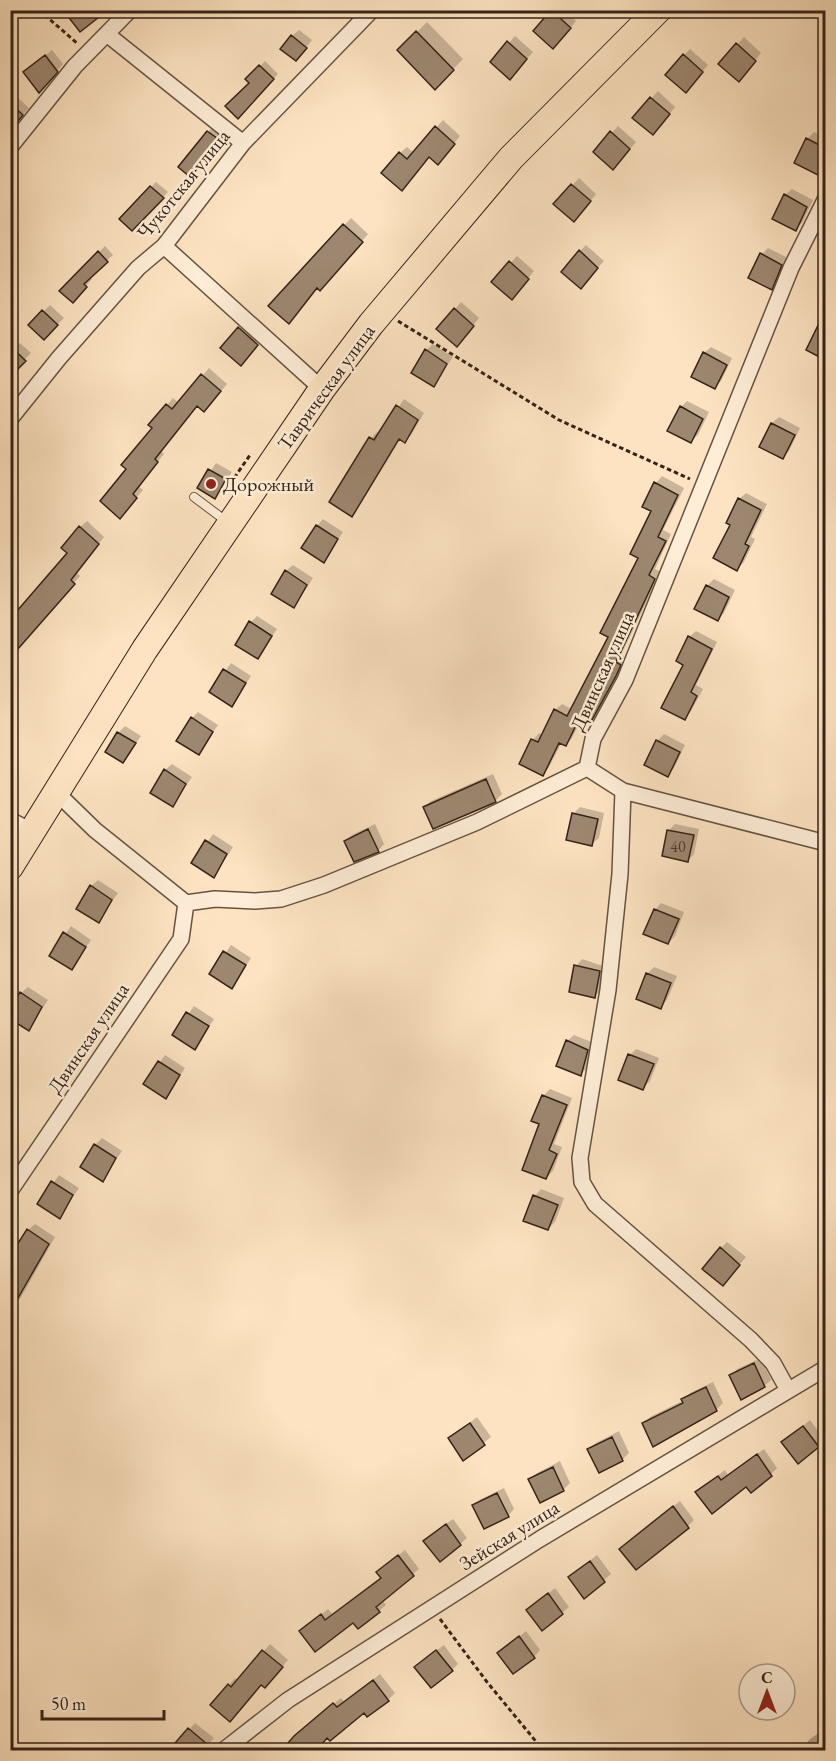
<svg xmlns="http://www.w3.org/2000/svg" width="836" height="1761" font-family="'EB Garamond',serif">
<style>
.shadow{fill:#0003}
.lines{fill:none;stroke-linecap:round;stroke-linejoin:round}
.river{stroke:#b9a288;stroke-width:28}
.building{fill:#9d8770;stroke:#352318;stroke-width:1.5}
.service-casing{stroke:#675342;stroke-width:10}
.minor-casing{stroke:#675342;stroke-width:18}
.primary-casing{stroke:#352318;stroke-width:28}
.path{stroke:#352318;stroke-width:3;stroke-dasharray:4.5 3;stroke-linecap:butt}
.service{stroke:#feedd7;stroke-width:8}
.minor{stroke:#feedd7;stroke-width:15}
.primary{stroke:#fde3c1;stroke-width:26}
.poi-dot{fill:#8f2418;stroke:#feedd7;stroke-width:2}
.labels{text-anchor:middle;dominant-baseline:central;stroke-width:5;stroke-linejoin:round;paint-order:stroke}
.number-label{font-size:16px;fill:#4f3c2e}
.street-label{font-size:20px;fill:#352318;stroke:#feedd7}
.poi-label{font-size:20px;fill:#352318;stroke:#feedd7;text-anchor:start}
</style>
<rect width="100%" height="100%" fill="#fde3c1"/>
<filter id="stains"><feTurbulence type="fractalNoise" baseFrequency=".00333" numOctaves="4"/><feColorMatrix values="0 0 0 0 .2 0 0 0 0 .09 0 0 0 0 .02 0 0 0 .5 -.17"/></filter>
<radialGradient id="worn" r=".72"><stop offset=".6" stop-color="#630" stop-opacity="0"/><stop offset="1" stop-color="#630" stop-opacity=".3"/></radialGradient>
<path class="shadow" d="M553,10H565L576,21L560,41L535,31Z
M427,22L463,59L435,88L399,50Z
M299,30L312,40L302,53L292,36Z
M515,36L533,52L517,71L492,62Z
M744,37L761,53L745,73L720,64Z
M690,49L708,65L692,84L684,55Z
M52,50L63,64L45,85L25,72Z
M265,61L278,74L243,112L251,83L247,79Z
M658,91L675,107L659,127L635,117Z
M14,94L29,108L10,130V97Z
M826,102V114L821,112Z
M443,120L460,136L444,156H430L402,189L400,153L407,147L414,153Z
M618,126L636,142L619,162L595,152Z
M213,127L225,135L195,170L208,132Z
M814,132L826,138V163L817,173L807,139Z
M579,178L596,194L580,214L555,204Z
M156,182L168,192L132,229L121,219Z
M792,189L813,200L802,223L795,229L785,195Z
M351,218L368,234L327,283L318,287L295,315L270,306Z
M586,245L604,261L581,287L580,251Z
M105,246L113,255L90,277L92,279L79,294L61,291Z
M768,248L788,258L778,282L771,288L762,254Z
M517,256L534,271L518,291L493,282Z
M461,302L479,318L463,338L438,329Z
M50,305L64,318L44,338L30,325Z
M826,320V359L808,350L819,327Z
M246,322L263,337L247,357L223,348Z
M20,343L31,353L10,375V352Z
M433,344L453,357L433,385L426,350Z
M711,347L732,358L721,381L715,387L704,353Z
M209,368L227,384L211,404L198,405L161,451L164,454L138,486L143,490L126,510L128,469L154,428L150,425L173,398L179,403Z
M404,399L424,413L411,435L405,441L400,438L352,515L371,438L377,432L380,434Z
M687,401L709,412L698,435L691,441L681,407Z
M779,417L800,428L789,451L782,458L761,446L772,423Z
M216,463L232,472L215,497L199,488Z
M662,476L684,488L663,530L671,534L655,569L661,572L621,655L626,658L622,668L598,712L592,719L584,714L572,738L566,744L562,742L549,767L543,774L533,740L539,733L543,735L555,710L562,704L572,709L610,636L640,557L653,511L656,483Z
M746,493L767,504L751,537L755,539L744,562L737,569L732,524L739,499Z
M323,519L343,532L324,561L317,526Z
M87,521L104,537L76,572L80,576L10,658V620L69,552L80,527Z
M293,565L313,578L294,607L286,571Z
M714,579L735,590L724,613L717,620L707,586Z
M257,616L277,629L258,657L251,622Z
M696,631L717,642L696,685L703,689L691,711L685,718V664L689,637Z
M231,663L251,676L232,705L211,692Z
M198,712L218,725L199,753L192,718Z
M125,726L141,736L123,762L118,733Z
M664,734L685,745L674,768L667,775L657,741Z
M172,764L192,777L172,805L165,770Z
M493,774L502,794L495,801L424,807L431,801Z
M580,807L604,813L599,838L592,844L573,814Z
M375,824L384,844L378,851L345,841L352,835Z
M675,824L699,829L694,854L688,861L669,830Z
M213,834L233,847L214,876L193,863Z
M98,880L118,893L98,921L91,886Z
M661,903L684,912L675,936L668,943L655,910Z
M71,926L91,940L72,968L51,955Z
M231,945L251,958L232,987L211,974Z
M582,959L606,967L601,990L595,996L576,966Z
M654,967L677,976L667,1000L661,1007L647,974Z
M28,987L48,1000L29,1029L21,993Z
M194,1006L214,1019L195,1048L174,1035Z
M574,1035L594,1043L587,1068L581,1074L567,1041Z
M636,1049L659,1058L650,1081L643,1088L630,1055Z
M165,1055L185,1068L166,1097L145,1084Z
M550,1089L572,1098L554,1144L562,1147L553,1171L546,1178L541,1123L543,1096Z
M102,1138L122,1151L102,1180L95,1145Z
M59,1175L79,1188L59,1217L39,1204Z
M541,1189L564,1198L555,1222L548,1229L535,1196Z
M35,1224L55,1237L20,1299L13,1305L28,1230Z
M727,1242L746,1257L723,1284L721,1248Z
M761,1358L771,1380L764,1386L731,1376L737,1369Z
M713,1382L723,1403L716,1410L644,1423L650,1417L684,1400L690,1393Z
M477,1417L491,1437L463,1459L450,1438Z
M810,1420L824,1439L818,1446L783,1442Z
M619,1431L629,1453L622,1460L589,1449L596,1443Z
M764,1449L777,1468L771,1474L746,1484L704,1486L725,1470L728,1475Z
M560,1461L570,1483L563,1490L530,1479L537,1473Z
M504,1488L514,1509L508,1516L474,1505L481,1499Z
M680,1501L694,1520L688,1526L628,1542Z
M453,1519L467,1538L460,1544L432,1534Z
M405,1550L419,1569L382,1600L386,1605L379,1611L354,1621L301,1631L328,1609L333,1615L382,1577L378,1572Z
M597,1555L611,1574L585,1597L570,1577Z
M555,1588L569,1607L562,1613L528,1610Z
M526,1631L540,1650L534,1657L499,1653Z
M270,1644L288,1660L271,1680L262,1684L237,1714L229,1685L235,1678L238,1681Z
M444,1645L458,1664L452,1670L423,1660Z
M380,1674L395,1693L388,1700L368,1715L364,1711L328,1737L316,1750H284L302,1730L341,1698L344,1702Z
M195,1723L214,1738L203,1750H174L172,1749Z"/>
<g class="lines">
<path class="river" d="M819,1750L826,1745"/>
</g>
<path class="building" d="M63,10H108L80,32Z
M551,10L571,28L553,49L533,31Z
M416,31L454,70L435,90L397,50Z
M291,35L307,48L296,61L280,49Z
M507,41L527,59L510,80L490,62Z
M736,43L756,61L739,82L718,64Z
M683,54L703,72L686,93L665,75Z
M45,55L58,72L39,93L23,72Z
M259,65L274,79L238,119L225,106L249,83L245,79Z
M650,97L670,114L653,135L632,118Z
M10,103L23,115L10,131Z
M435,126L455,144L438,165L429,157L402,191L381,173L399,152L407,159Z
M207,131L221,141L190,177L178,167Z
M610,131L630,149L613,170L593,152Z
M806,138L825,148V158L818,175L794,163Z
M571,184L591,201L574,222L553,204Z
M150,186L164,198L132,231L119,219Z
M784,194L807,207L796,231L772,219Z
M343,224L363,242L320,291L317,288L289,324L268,306Z
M579,250L598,268L581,289L561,272Z
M98,251L108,262L84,284L87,287L73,303L59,291Z
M760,253L782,265L772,290L748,278Z
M509,261L529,279L512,300L491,282Z
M454,308L474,326L457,347L436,329Z
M42,310L58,325L44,340L28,325Z
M825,311V360L806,350Z
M238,327L258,345L241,366L220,348Z
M10,346L26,361L10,377Z
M425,349L447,364L434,387L411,373Z
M703,352L727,365L715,389L691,377Z
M201,374L221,391L204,412L197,406L155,459L158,462L133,494L137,498L120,519L100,501L126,469L121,465L152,428L148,425L166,404L172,409Z
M396,405L418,420L405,443L399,439L352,517L329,502L369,437L374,440Z
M680,406L703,419L691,443L667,431Z
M771,423L795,435L783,459L759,447Z
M208,469L226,479L215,499L197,488Z
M654,482L678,495L658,537L666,541L649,575L655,579L616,662L621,665L616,676L592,720L581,715L566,746L559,743L543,776L519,764L531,739L538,742L554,709L567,716L608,637L600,633L638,558L630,554L651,511L642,507Z
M738,498L761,510L745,544L749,546L737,571L713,558L730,525L726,523Z
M316,525L338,539L324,563L301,548Z
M79,526L99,544L71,580L75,584L10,658V619L67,553L61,548Z
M285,570L307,585L294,608L271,594Z
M706,585L729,597L718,621L694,609Z
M249,621L272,636L258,659L235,645Z
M688,636L712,649L691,692L697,696L685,720L661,708L683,665L676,661Z
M223,669L246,683L232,707L209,692Z
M191,717L213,732L199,755L176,741Z
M117,732L136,743L123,763L105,752Z
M656,740L680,752L668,777L644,765Z
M164,769L186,784L173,807L150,793Z
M486,779L496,802L433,829L423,807Z
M572,813L598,819L592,846L566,840Z
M368,829L379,852L354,862L344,841Z
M667,830L694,835L688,862L662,856Z
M205,840L227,854L214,878L191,863Z
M90,885L112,900L99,923L76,909Z
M654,909L679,919L668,944L643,934Z
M63,932L86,947L72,970L49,956Z
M223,951L246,965L232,989L209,974Z
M574,965L600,971L595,998L569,992Z
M646,973L671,983L661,1009L636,999Z
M20,992L42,1007L29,1031L10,1019V1008Z
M186,1012L209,1026L195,1050L172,1035Z
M566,1040L588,1050L581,1076L556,1066Z
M628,1054L654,1064L643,1090L618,1080Z
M158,1061L180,1075L166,1099L143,1084Z
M542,1095L567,1105L549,1150L557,1154L546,1179L522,1170L539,1124L531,1121Z
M94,1144L116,1158L103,1182L80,1167Z
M51,1181L73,1195L60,1219L37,1204Z
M533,1195L558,1205L548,1230L523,1221Z
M27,1229L49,1244L10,1312V1256Z
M720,1247L740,1265L723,1286L702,1269Z
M754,1363L765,1387L741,1400L729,1375Z
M706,1387L717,1411L653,1447L642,1423L683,1403L681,1399Z
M470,1423L485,1445L463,1461L448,1438Z
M803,1426L819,1447L798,1464L781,1442Z
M612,1437L623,1461L599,1473L587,1449Z
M757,1454L772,1476L751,1493L746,1487L712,1514L695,1492L718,1476L721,1480Z
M553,1467L564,1491L540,1503L528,1479Z
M497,1493L509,1517L484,1529L472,1505Z
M673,1506L689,1528L636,1570L619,1549Z
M446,1524L461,1545L440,1562L423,1541Z
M398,1555L414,1576L376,1607L380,1612L358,1629L353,1623L315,1652L299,1631L321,1614L325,1620L381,1578L376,1572Z
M590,1561L605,1582L584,1599L568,1577Z
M548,1593L563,1614L542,1631L526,1610Z
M519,1636L535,1658L513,1674L497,1653Z
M262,1650L283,1667L265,1688L261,1685L230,1722L210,1705L228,1684L231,1687Z
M436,1650L453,1671L431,1688L414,1667Z
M373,1680L389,1701L367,1717L364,1713L330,1741L327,1738L317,1750H282L294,1736L333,1703L337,1707Z
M188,1728L214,1750H169Z"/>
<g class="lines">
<defs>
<path id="service" d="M194,497L226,521"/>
<path id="minor" d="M108,35L243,143
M10,147L75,66L130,10
M164,246L322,389
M10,419L59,358L138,268L164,246L243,143L372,10
M587,768L623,791L826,843
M623,791L620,874L608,990L580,1158L582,1182L595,1204L751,1340L773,1363L788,1390
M57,793L95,830L186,903L215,899L255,901L281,899L324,885L477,822L587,768L593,739L625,680L791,268L826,198
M10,820L31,831
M10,1191L181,939L186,903
M224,1750L288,1700L540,1539L826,1368"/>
<path id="primary" d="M10,867L145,649L322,389L371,324L511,158L658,10"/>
</defs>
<use href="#service" class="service-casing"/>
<use href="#minor" class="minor-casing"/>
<use href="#primary" class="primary-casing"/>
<path class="path" d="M39,10L78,44
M398,321L559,420L690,479
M230,484L250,455
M440,1619L487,1682L543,1750"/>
<use href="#service" class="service"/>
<use href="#minor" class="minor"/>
<use href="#primary" class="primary"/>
</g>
<circle class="poi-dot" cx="211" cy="484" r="6"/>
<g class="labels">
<g class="number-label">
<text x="678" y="846">40</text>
</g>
<g class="street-label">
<text transform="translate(183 184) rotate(-51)">Чукотская улица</text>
<text transform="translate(326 387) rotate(-54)">Таврическая улица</text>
<text transform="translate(602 671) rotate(-66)">Двинская улица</text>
<text transform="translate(88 1038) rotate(-56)">Двинская улица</text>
<text transform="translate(509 1535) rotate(-32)">Зейская улица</text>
</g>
<g class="poi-label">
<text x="223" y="484">Дорожный</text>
</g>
</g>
<rect width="836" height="1761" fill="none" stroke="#fde3c1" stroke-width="36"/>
<rect x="12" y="12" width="812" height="1737" fill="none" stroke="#352318" stroke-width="3"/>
<rect x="18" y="18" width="800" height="1725" fill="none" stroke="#352318" stroke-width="1.5"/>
<g transform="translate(767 1692)"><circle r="28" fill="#feedd7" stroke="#ae9c8b" stroke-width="1.5"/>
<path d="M0-4.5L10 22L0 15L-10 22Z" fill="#8f2418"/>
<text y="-9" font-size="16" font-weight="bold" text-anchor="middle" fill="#352318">С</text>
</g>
<path d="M42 1710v9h122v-9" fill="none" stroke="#352318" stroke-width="3"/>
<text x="51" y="1710" font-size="18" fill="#352318" stroke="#feedd7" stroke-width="4.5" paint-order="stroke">50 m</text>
<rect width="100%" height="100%" filter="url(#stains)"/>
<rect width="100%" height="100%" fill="url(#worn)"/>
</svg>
